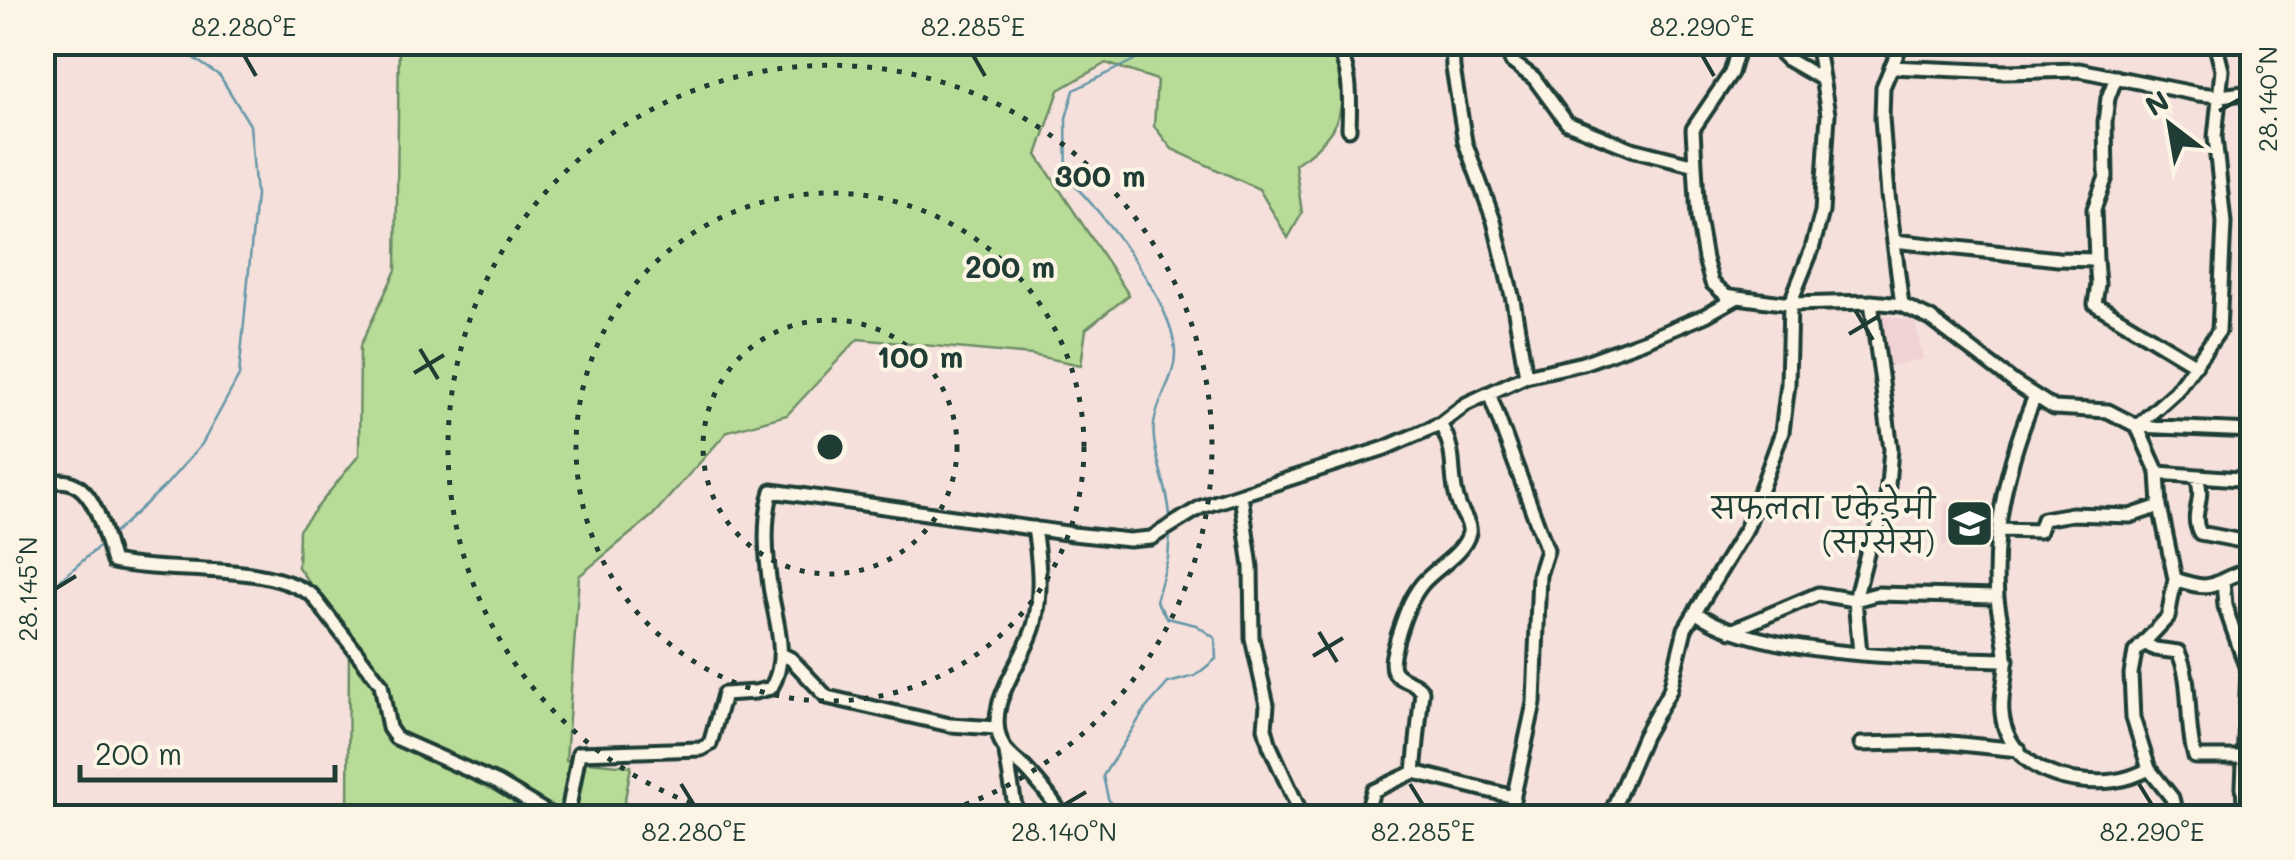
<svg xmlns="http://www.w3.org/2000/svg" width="2295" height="860" font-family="Mali,'Playpen Sans Deva',sans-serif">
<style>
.built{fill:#f0d1d4}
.green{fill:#b8dc97;stroke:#6c8c66;stroke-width:2.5}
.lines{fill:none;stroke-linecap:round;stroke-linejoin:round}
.stream{stroke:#6496a7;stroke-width:2.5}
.minor-casing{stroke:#1f3d34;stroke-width:19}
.minor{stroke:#fcf5e5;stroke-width:11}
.ticks{fill:none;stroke:#1f3d34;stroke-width:4}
.ring{fill:none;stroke:#1f3d34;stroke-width:5;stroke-dasharray:5 10}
.labels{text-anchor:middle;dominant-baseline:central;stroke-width:8;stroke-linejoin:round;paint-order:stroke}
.poi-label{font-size:30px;fill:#1f3d34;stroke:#fcf5e5;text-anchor:end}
.centre{fill:#1f3d34;stroke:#fcf5e5;stroke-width:5}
.ring-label{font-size:30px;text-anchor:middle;font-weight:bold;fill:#1f3d34;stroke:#fcf5e5;stroke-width:8;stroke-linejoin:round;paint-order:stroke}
.neatline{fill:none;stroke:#1f3d34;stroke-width:4}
.ticks-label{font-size:25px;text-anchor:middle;fill:#1f3d34}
</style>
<rect width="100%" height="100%" fill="#f5e0db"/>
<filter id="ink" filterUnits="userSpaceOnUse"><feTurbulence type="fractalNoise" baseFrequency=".01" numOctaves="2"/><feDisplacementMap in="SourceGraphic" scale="20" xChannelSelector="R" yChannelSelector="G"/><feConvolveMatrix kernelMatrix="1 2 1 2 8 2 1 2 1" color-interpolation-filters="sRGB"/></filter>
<g filter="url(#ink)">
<path class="built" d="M1874,313L1915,322L1923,359L1882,367Z
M1945,503L2000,508L1994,541H1957L1952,545H1942Z"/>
<path class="green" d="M1326,42C1355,92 1345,133 1295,164L1302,213L1288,238L1259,189L1172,149L1154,126L1157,80L1106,63L1059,90L1037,155L1129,295L1086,329L1081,365L1032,355L858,339L787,415L728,431L652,516L579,576L566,760L631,766L622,816L348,817L349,639L298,567L299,530L359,455L360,346L396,270L399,43Z"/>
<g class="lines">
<path class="stream" d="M1155,42L1154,50L1074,90L1066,118L1067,178C1103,212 1172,300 1175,351C1176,378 1157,398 1154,424C1150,451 1171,492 1170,521
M110,537L165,486L202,444L239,376L256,195L250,125L220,76L170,42
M42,603L57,583L104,542
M1118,818L1108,798L1103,776L1146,708L1168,683L1195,676L1216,659L1215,638L1196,625L1167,618L1156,601L1168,558L1170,534"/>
<defs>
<path id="minor" d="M1334,42C1352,69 1350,98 1349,129
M1452,42L1453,68L1465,142L1494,221L1513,300L1526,376
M1503,42L1512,62L1534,78L1567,123L1632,149L1695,165
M1770,42L1787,59L1820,78
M1891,67L2005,72L2079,70L2198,94L2220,96L2252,92
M1894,241L2058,259L2096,260L2098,284L2095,304L2196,365
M2096,260L2094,209L2106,177L2105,122L2108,98L2116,77
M1738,297L1726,295L1712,283L1705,259L1698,218L1693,129L1731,73L1740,42
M1902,305L1888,195L1882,118L1883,87L1902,42
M1489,393L1547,550L1539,575L1534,703L1509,818
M2035,396C2008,460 1992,528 1997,598C1999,618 2006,639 2006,659C2007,677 2000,694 2002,713C2006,752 2039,775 2075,780C2102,784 2125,782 2149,769
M2137,426L2176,391L2219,331L2224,223L2215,137L2222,70L2215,42
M2137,426L2252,431
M2158,473L2252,480
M2196,476C2207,499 2189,513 2200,533L2252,543
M42,486C92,463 102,529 113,562C173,575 262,561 312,595L381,684L389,728L396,738L498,783L556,818
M1241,495L1251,567L1252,638L1267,705L1265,728L1270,746L1303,818
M1034,528C1039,560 1042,590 1035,622C1026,662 981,703 1003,746C1008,755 1017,761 1025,768C1039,783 1054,800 1063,818
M1999,530L2039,531L2043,519L2072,514L2130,516L2160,506
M2175,579C2222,596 2212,577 2252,570
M2223,580L2225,606L2248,672L2243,787L2244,801L2252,807
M1695,612C1760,658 1925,658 2007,660
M1731,631L1818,594L1855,600L1877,594L1997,597
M2144,643L2155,649L2178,652C2193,681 2185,724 2195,757H2245
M1860,653L1855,600L1868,550L1886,509L1891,449L1871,302
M781,654L791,659L827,697L950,725L997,728
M1861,744L1941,742L2019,750
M1006,753L1017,818
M1414,772L1422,691C1415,680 1397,681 1393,669C1390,660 1395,649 1397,639C1403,620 1409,600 1422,584C1435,568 1463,555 1469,533C1471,524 1462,514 1459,505C1448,477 1459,454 1440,424
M567,818L579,753L701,749L710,744L724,694L755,692L771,688C790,656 775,620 770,586C766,556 763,521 772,491L1073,534L1129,540L1151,538L1201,507L1385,448L1440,424L1466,404L1526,376L1583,363L1646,340L1706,315L1738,297L1790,304L1871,302L1902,305L1931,319L2015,383L2054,408L2108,411L2137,426L2158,473L2160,506L2175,579L2168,617L2135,652L2131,674L2133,718L2149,769L2172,798L2177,818
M1365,818L1373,791L1414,772L1514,797
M1609,818L1644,736L1670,690L1685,629L1747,527L1782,432L1788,384L1790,304L1812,249L1822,212L1828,114L1816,42"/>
</defs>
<use href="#minor" class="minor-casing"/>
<use href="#minor" class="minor"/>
</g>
</g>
<path class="ticks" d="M244,55L256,76M973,55L985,76M1702,55L1714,76M2219,111L2240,99M1855,310L1873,340M1849,334L1879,316M420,349L438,379M414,373L444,355M55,589L76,576M1319,632L1337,662M1313,656L1343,638M681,784L694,805M1410,784L1423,805M2139,784L2152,805M1064,805L1086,792"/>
<g class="ring">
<circle cx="830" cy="447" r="127"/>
<circle cx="830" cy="447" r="254"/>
<path d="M734 817A382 382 0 1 1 926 817"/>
</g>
<defs>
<symbol id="school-square" viewBox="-11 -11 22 22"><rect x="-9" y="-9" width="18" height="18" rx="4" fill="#1f3d34" stroke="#fcf5e5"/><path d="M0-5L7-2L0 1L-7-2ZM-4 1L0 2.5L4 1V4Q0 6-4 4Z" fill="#fff"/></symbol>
</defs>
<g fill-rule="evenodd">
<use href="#school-square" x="1942" y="496" width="55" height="55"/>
</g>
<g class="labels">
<g class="poi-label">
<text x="1935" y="507">सफलता एकेडेमी<tspan x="1935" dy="34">(सग्सेस)</tspan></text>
</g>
</g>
<circle cx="830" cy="447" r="15" class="centre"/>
<g class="ring-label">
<text x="1100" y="187">300 m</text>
<text x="1010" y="278">200 m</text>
<text x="920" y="368">100 m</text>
</g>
<rect width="2295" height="860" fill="none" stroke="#fcf5e5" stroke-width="110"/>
<g transform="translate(2170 125) rotate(329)" stroke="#fcf5e5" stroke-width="8" paint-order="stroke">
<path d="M0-8L18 38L0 25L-18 38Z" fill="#1f3d34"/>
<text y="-15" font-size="28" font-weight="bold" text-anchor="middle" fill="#1f3d34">N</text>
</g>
<path d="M80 765v15h255v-15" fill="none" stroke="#1f3d34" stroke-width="5"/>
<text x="95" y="765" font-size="30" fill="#1f3d34" stroke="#fcf5e5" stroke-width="8" paint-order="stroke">200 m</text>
<rect x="55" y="55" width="2185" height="750" class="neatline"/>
<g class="ticks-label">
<text x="244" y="36">82.280°E</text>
<text x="973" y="36">82.285°E</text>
<text x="1702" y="36">82.290°E</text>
<text transform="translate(2268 99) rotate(-90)" y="9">28.140°N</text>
<text transform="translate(28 589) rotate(-90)" y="9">28.145°N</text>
<text x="694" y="841">82.280°E</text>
<text x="1064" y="841">28.140°N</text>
<text x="1423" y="841">82.285°E</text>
<text x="2152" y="841">82.290°E</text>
</g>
</svg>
